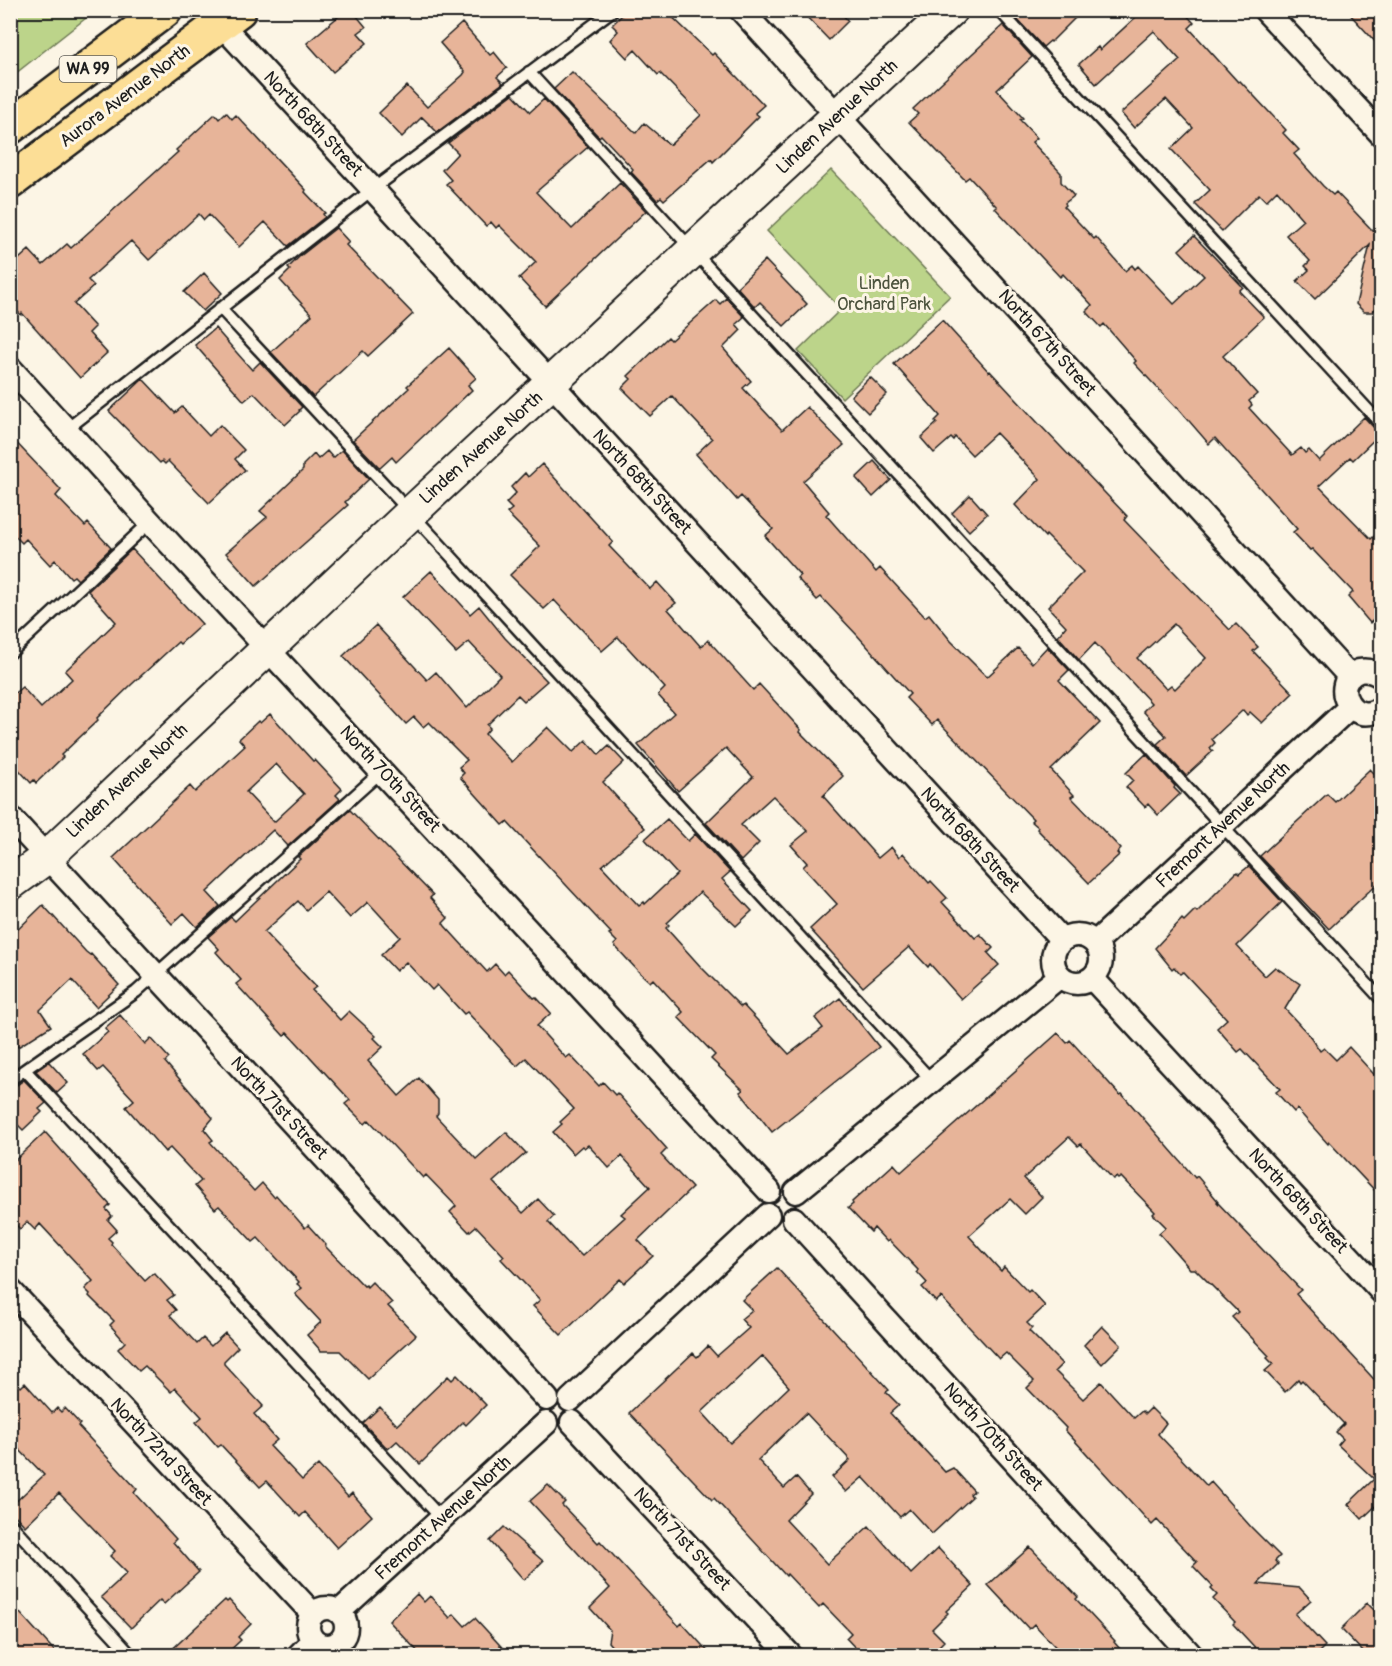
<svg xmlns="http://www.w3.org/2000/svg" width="1392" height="1666" font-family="Pangolin,sans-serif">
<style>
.green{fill:#bcd48a;stroke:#6c7853;stroke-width:1.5}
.building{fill:#e7b499;stroke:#1c1c1c;stroke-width:1.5;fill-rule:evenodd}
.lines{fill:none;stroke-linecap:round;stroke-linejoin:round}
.service-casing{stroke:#1c1c1c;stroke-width:15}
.minor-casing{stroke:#1c1c1c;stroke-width:27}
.secondary-casing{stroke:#1c1c1c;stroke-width:36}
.trunk-casing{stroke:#1c1c1c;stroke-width:38}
.service{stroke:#fcf5e5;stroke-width:10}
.minor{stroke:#fcf5e5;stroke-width:22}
.secondary{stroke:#fcf5e5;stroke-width:32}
.trunk{stroke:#fcde96;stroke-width:33}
.labels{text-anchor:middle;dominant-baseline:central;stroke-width:6;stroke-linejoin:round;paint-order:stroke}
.shield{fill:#fcf5e5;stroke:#5f5d58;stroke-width:1.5}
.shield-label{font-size:16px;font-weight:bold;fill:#1c1c1c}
.street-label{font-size:18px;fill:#1c1c1c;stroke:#fcf5e5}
.park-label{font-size:18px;fill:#4c533d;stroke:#fcf5e5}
</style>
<rect width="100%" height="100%" fill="#fcf5e5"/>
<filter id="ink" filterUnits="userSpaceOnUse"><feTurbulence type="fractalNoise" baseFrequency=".0167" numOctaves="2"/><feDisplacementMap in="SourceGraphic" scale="12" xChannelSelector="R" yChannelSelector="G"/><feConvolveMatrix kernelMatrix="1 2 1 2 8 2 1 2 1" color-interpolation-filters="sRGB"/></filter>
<g filter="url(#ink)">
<path class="green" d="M11,10H95V11L11,77Z
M831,170L950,296L842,398L798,351L841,309L767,231Z"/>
<path class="building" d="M346,10H352L366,27L358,33L367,43L333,72L307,43Z
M627,10H665L712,55L714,53L764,105L755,113L759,116L713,162L711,159L664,200L661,197L657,200L631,172L633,169L601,135L599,137L554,89L572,72L636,133L644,123L670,145L701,115L660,73L658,75L635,50L627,58L610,40L618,31L612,25Z
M800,10H839L848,21L829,40Z
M1018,10H1083L1051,42L1050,41L1043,47L1013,15Z
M1135,10H1182L1194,23L1189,28L1238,82L1240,81L1286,130L1283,133L1299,150L1294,154L1323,186L1333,195L1336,192L1373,231L1382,232V303L1372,312H1364L1356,304L1370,245L1315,299L1297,281L1309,270L1305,266L1310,261L1286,235L1303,220L1277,190L1266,201L1259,194L1222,231L1195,204L1210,190L1171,149L1193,128L1166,99L1134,128L1121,113L1180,60L1154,31L1096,84L1079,64L1098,47L1100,50L1138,15Z
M1346,10H1382V49Z
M462,23L490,55L494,52L507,68L497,77L503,83L437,132L422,117L402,137L379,113L407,86L427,107L463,75L465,72L440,43Z
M1003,25L1032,57L997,90L1023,118L1020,120L1037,138L1032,142L1061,173V182L1074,196L1065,203L1066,205L1064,207L1094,239L1096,237L1125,271L1132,265L1135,269L1138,266L1174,304L1204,276L1179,250L1194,236L1243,287L1239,291L1264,317L1223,356L1257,394L1249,401L1252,405L1249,408L1292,455L1301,448L1305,453L1309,450L1319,461L1364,417L1376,430L1382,432L1353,460L1350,457L1319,486L1371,539L1382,529V612L1370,623L1348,597L1353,592L1312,549L1310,550L1293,532L1297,529L1215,438L1209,444L1177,407L1176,408L1134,363L1136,361L1104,324L1101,327L1086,311L1092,305L1063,274L1060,277L995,208L997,207L969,177L965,180L909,122L918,114L913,109Z
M513,94L530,112L544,99L588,147L536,192L572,229L620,183L646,211L545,306L519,278L536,262L499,225L496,228L491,222L486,226L446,184L451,180L442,170L458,153L448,143Z
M226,112L232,119L236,115L306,190L305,192L325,213L323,214L325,217L288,246L265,222L239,247L209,215L204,220L199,214L149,260L131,241L88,280L94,286L74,304L95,327L89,333L107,353L80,378L22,313L21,315L10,304V267L29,250L43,265L67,244L71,248L178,152L176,150L215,114L219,119Z
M336,228L349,242L346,245L413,314L368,356L363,351L313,397L271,352L312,315L280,280L290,270L288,268L299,257Z
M765,260L807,304L784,326L760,302L755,307L737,287Z
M204,273L222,293L203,311L184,292Z
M726,298L744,317L736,324L741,330L723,348L751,381L743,388L782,430L807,407L844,445L803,481L829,512L826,515L876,572L880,568L925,617L929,614L951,641L987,677L1018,648L1032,663L1047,647L1069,670L1059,680L1100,723L1051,770L1074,795L1071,797L1121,849L1117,853L1119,855L1089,883L1037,829L1038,827L1031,821L1033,819L937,720L932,725L906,698L910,694L857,635L821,597L817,600L797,578L800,575L765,536L773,529L741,496L737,500L696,454L712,439L672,396L650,416L622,388L631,379L628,376L668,337L671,340L716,300L720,304Z
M942,320L989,372L990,371L1039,424L1127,516L1124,520L1230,630L1236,624L1258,647L1253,651L1293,693L1262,723L1250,712L1247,715L1243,710L1212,739L1215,743L1210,748L1213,751L1186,776L1157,744L1166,736L1143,711L1151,703L1095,643L1079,660L1058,636L1066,626L1048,607L1083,572L1046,535L1045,537L1015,505L1040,479L996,433L972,455L955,437L953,440L951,438L934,453L921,438L937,423L935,421L940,416L894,364ZM1174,624L1206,658L1175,689L1171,685L1166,689L1137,658Z
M215,328L252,370L260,362L302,407L299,410L300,411L285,425L254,393L244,401L195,345Z
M449,348L476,378L468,385L472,390L396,462L392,457L380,468L353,440L409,388L407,386Z
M870,377L887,394L868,413L851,396Z
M143,379L175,413L182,407L209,436L220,425L244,450L235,459L245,470L209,503L168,461L165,464L162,461L160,463L109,411Z
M10,436L61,490L56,496L85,526L88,523L111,548L78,580L74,576L71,578L55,560L50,565L26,539L22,543L10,531Z
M342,450L369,479L345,502L348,505L256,586L226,553L267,517L260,511L303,470V465L314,454L318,459L327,451L333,458Z
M874,461L891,480L873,497L856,478Z
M542,464L613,542L609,546L650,589L657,582L676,603L668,609L701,647L708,640L753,690L759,684L801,730L800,732L843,776L823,796L878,858L891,847L899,857L903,853L929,883L931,881L947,898L942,902L975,938L980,934L993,948L988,953L999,965L961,999L930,964L928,967L909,947L863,987L810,929L837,904L803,867L807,863L791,845L808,831L773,796L741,825L759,843L741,861L706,823L753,777L726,748L678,791L638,745L674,713L658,695L665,688L618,637L602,651L554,600L544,609L510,575L540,546L507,513L512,509L506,503L516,493L511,487L525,473L528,477Z
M970,495L987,514L969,531L952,513Z
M132,549L202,624L180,644L178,642L131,685L97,718L98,720L61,755L63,757L36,783L34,780L31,783L10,760V697L22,687L41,708L72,679L65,671L116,622L88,591Z
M431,571L470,614L479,606L505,638L547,681L524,701L518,695L487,725L490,728L485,734L512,762L548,727L573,752L586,740L599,755L609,746L624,762L603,782L645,828L602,866L639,906L644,902L645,904L677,874L645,839L667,819L688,841L695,834L730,872L722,879L752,911L736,926L700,892L667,923L669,925L666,928L701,967L741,1007L743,1005L789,1054L823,1028L815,1018L840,998L879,1047L772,1132L740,1092L743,1090L711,1059L715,1055L678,1017L683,1012L653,979L650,982L639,972L614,945L617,942L609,934L611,933L507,822L503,825L460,777L464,773L459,767L467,760L429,722L423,727L414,717L406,724L343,656L376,625L427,680L436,672L467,708L500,675L469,642L456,653L403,597Z
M270,714L313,761L315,760L342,789L336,795L340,799L288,846L273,830L207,892L220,906L197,927L184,913L172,924L113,858L190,786L195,792L245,746L239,739L258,721L260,723ZM276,764L304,794L274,822L246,792Z
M1146,754L1175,786L1174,788L1180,794L1158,815L1148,804L1145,807L1126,787L1133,780L1126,773Z
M1370,769L1382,781V879L1329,929L1260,856L1327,794L1335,802Z
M350,810L433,895L430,898L431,899L448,918L443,923L445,926L487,972L495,964L504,974L508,970L534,998L536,997L551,1013L537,1026L566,1058L570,1055L599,1086L603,1082L615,1095L617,1093L667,1149L661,1155L692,1188L638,1240L653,1256L624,1283L620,1279L561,1335L533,1306L540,1300L501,1259L504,1256L476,1226L469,1232L450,1212L456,1206L426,1175L423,1178L369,1120L365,1124L345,1104L350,1100L287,1032L284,1036L236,984L241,980L216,952L219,949L208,937L231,917L235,921L300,859L298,857ZM326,892L350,918L368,902L400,937L381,955L396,971L406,962L432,990L437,985L464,1014L467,1012L517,1066L526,1058L574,1109L560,1122L562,1124L553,1132L573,1154L582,1146L584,1148L588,1145L609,1168L622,1156L650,1187L621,1214L625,1217L582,1256L578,1252L577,1253L548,1222L554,1216L538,1199L523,1213L493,1182L526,1153L506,1132L476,1159L436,1116L438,1113V1100L419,1078L399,1096L368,1061L383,1047L374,1038L376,1036L349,1011L340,1020L312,990L316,987L264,932L298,901L306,910Z
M1249,866L1282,902L1237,946L1265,976L1275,967L1300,984L1285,1009L1310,1036L1320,1051L1324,1048L1336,1060L1349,1047L1382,1083V1198L1329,1142L1328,1144L1297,1109L1294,1112L1276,1092L1280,1089L1242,1049L1238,1052L1217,1028L1227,1019L1183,972L1180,974L1174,967L1172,969L1155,948L1182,919L1184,921L1195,910L1197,912L1237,872L1239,874Z
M43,905L86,952L90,955L91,954L119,985L96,1007L72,980L40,1010L51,1026L18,1047L10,1037V937Z
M120,1015L145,1044L151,1038L169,1058L165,1062L213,1118L204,1129L213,1140L210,1142L254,1191L262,1183L274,1197L276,1195L305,1228L308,1225L326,1245L325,1246L364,1286L366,1285L367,1287L372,1282L392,1303L388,1306L416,1335L368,1379L340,1351H321L307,1335L321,1322L295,1294L302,1288L297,1284L299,1282L258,1238L253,1242L219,1206L215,1209L195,1186L201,1181L170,1148L165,1152L126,1107L134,1100L103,1067L98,1071L83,1054L108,1032L105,1028Z
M1058,1033L1067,1043L1070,1040L1120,1095L1122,1094L1195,1178L1197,1176L1218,1201L1217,1202L1301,1290L1296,1294L1382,1388V1500L1362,1519L1348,1504L1374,1479L1338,1445L1343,1439L1336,1432L1344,1424L1302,1380L1300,1382L1298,1379L1285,1392L1265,1371L1273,1364L1267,1358L1269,1356L1232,1317L1238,1312L1195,1269H1190L1159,1233L1166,1227L1153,1214L1155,1212L1121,1177L1118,1179L1116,1177L1113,1179L1081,1144L1078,1146L1069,1137L1024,1178L1042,1197L1025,1214L1010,1199L969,1236L1001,1271L1004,1267L1028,1292L1030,1290L1045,1306L1027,1323L1032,1328L1029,1331L1062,1364L1055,1371L1083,1399L1101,1382L1134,1418L1142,1411L1145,1414L1151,1408L1166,1423L1158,1434L1207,1486L1211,1482L1251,1527L1280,1556L1275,1561L1278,1564L1258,1584L1300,1588L1311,1600L1295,1614L1325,1646L1315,1656H1263L1233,1624L1235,1622L1213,1599L1217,1595L1211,1589L1213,1587L1193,1566L1197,1562L1157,1520L1152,1525L1065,1430L1066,1428L1027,1388L1034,1381L1006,1353L999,1359L941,1297L936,1302L922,1287L927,1283L917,1272L918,1270L889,1240L887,1242L874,1228L871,1232L848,1208L853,1204L852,1202L894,1164L901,1172Z
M49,1062L68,1083L57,1093L36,1071Z
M24,1080L46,1103L39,1109L42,1112L23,1130L10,1117V1090Z
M45,1132L110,1205L106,1209L112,1216L108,1220L117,1230L108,1238L112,1242L111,1244L145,1281L154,1273L174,1295L167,1300L176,1310L170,1315L197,1344L203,1338L211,1346L225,1333L238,1347L224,1361V1364L263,1406L254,1414L277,1440L270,1446L302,1480L318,1465L348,1497L352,1493L372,1516L337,1548L305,1512L300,1517L267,1481L260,1487L221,1445L218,1447L196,1422L202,1417L175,1388L171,1392L145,1366L139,1371L118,1349L125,1342L110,1325L114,1321L89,1296L90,1294L85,1289L93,1281L40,1224L35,1230L27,1222L20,1229L10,1219V1165Z
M777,1268L889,1390L886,1392L899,1405L890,1413L945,1472L953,1468L974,1491L970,1494L972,1497L932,1534L909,1509L900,1517L863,1477L846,1492L832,1477L850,1460L806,1413L758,1460L784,1488L796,1477L811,1494L786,1520L827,1564L869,1526L911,1574L938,1548L973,1586L946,1611L948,1613L932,1629L944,1641L929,1656H863L846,1638L851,1633L823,1604L819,1608L787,1574L786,1576L714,1498L712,1500L629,1413L693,1353L697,1357L708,1346L717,1356L749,1328L741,1319L752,1310L742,1300ZM762,1356L789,1387L730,1443L702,1412Z
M1102,1326L1121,1345L1102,1364L1084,1345Z
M457,1375L486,1405L466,1425L463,1422L420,1464L397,1441L388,1449L363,1423L380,1407L397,1425L448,1376L452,1380Z
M10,1376L21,1387L25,1383L52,1413L57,1408L61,1412L65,1408L80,1424L78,1426L137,1489L134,1493L176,1539L173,1542L199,1572L164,1604L160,1600L131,1628L101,1597L127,1573L110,1556L115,1551L59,1493L25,1526L10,1510V1507L44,1475L10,1440Z
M548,1485L565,1502L562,1505L598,1543L600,1541L679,1626L682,1623L712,1656H620L608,1642L610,1630L590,1608L610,1588L530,1501Z
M504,1527L543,1561L524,1580L490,1541Z
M1030,1547L1078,1597L1076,1599L1115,1641L1114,1642L1126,1656H1064L1034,1624L1029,1629L988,1585Z
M417,1594L424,1602L430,1596L450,1618L454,1614L465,1626L475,1618L510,1656H422L389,1621Z
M225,1600L227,1602L229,1600L251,1624L238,1637L241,1640L224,1656H165Z
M10,1602L59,1656H10Z
M1367,1603L1382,1618V1656H1367L1341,1629Z"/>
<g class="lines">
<defs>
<path id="service" d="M999,10L1382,425
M529,72L1382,1000
M220,308L436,540L933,1082
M67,429L373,189L613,10
M10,653L150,522
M25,1070L442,1519
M10,1080L136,992L382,771
M10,1523L132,1656"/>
<path id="minor" d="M741,10L1350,677
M1265,10L1382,135
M221,24L1062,940
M10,368L150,522L769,1191
M1382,677C1375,672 1368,669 1359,671C1327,682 1353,731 1382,707
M10,817L547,1399
M1053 959a24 24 0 1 1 48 0a24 24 0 1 1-48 0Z
M1095,943L1350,707
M1092,978L1382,1292
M796,1192L1060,976
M794,1219L1192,1656
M10,1290L312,1613
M570,1400L768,1215
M572,1422L791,1656
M308 1627a19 19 0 1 1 38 0a19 19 0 1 1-38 0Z
M339,1612L546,1423
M298,1656L313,1641"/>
<path id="secondary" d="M10,884L47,857L411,513L951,10"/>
<path id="trunk" d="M10,127L165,10
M10,182L239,10"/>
</defs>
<use href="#service" class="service-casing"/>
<use href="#minor" class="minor-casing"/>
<use href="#secondary" class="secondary-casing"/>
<use href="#trunk" class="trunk-casing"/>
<use href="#service" class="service"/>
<use href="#minor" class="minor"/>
<use href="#secondary" class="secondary"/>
<use href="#trunk" class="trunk"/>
</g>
</g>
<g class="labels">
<rect class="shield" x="59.5" y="56" width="57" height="26" rx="4.5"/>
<g class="shield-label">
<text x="88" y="69">WA 99</text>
</g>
<g class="street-label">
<text transform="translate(125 96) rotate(-37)">Aurora Avenue North</text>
<text transform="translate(837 117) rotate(-43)">Linden Avenue North</text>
<text transform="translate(313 124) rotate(47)">North 68th Street</text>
<text transform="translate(1047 343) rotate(48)">North 67th Street</text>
<text transform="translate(481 448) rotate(-42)">Linden Avenue North</text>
<text transform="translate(642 482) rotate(47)">North 68th Street</text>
<text transform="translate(390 779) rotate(47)">North 70th Street</text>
<text transform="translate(127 781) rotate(-43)">Linden Avenue North</text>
<text transform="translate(1223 825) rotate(-43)">Fremont Avenue North</text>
<text transform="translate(970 840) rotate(47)">North 68th Street</text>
<text transform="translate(279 1108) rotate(47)">North 71st Street</text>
<text transform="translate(1298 1201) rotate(47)">North 68th Street</text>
<text transform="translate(993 1437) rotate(48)">North 70th Street</text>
<text transform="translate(161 1452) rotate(47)">North 72nd Street</text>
<text transform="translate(443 1518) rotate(-42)">Fremont Avenue North</text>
<text transform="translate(682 1539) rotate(47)">North 71st Street</text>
</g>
<g class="park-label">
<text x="884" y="283">Linden<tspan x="884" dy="21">Orchard Park</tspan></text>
</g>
</g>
<rect width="1392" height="1666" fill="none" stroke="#fcf5e5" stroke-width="36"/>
<rect x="18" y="18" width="1356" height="1630" fill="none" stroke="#1c1c1c" stroke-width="2" filter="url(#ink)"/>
</svg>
